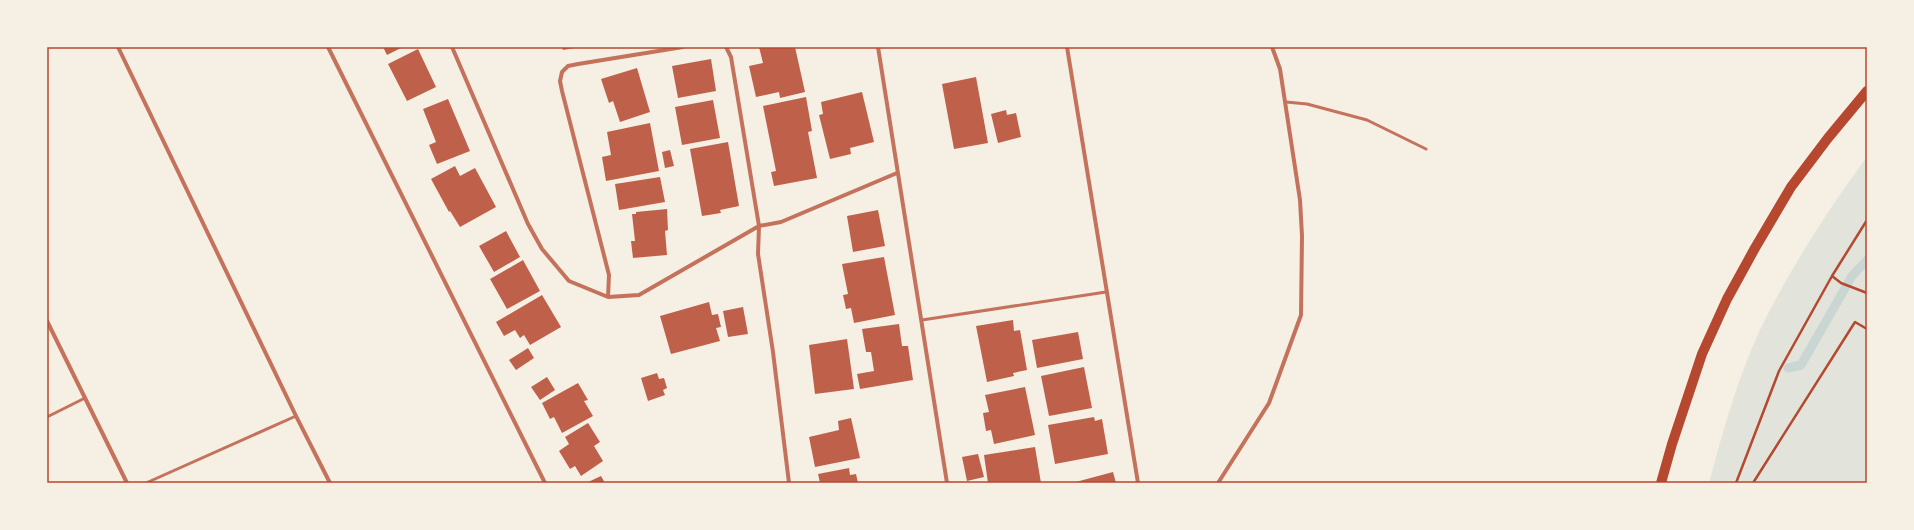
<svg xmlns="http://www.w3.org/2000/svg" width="1914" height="530" font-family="Quicksand,sans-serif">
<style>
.green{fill:#e2e4dc}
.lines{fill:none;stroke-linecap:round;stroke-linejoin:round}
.stream{stroke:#c9d6d2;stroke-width:9}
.building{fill:#bf614a}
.path{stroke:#b5482f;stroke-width:2.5}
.service{stroke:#c5725c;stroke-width:3}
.minor{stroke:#c5725c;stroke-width:4}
.primary{stroke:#b5482f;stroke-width:10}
.neatline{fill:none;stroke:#b5482f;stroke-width:1.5}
</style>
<rect width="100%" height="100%" fill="#f6efe4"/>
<path class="green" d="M1867,157V483H1709C1723,431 1737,379 1760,330C1788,272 1828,209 1867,157Z"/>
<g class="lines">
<path class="stream" d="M1788,368L1801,365L1852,276L1867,260"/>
</g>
<path class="building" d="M383,47H403L387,55Z
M562,47H574V48L563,50Z
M759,47H795L805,92L780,98L779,92L756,97L749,66L763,63Z
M418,49L436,87L407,101L388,64Z
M711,59L716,91L678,98L672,66Z
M637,68L650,112L620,122L613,101L609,103L601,79Z
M976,77L988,143L954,149L942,84Z
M862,92L874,142L850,148L851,154L830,159L819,115L823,114L821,102Z
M806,97L812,131L808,132L817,178L774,186L771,172L776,171L763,106Z
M448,99L470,151L437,164L429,145L436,142L423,109Z
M713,100L720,138L682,145L675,107Z
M1006,110L1007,115L1016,113L1021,137L998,143L991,114Z
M650,123L659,171L606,181L602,157L611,155L607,132Z
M728,142L739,206L720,210L721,213L702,216L690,149Z
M670,150L674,166L665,168L662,152Z
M455,166L460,176L475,168L496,207L460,227L450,211L449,212L431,179Z
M660,177L665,202L619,210L615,184Z
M667,209L668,230L665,231L667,255L633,258L631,241H635L632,214H636V212Z
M878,210L885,246L853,252L847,216Z
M506,231L520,257L494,272L479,246Z
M884,257L895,315L854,323L851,308L846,309L843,295L848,294L842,264Z
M523,260L540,291L507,309L490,279Z
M542,295L561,327L530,345L524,335L520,338L515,330L504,336L496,322Z
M709,302L712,315L718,314L721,327L716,328L720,341L671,354L660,316Z
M743,307L748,334L728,337L723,311Z
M1013,320L1014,331L1020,330L1027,370L1013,373L1014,376L987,382L976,326Z
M899,324L902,346H908L913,380L860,389L857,374L874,371L871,352H866L862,329Z
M1078,332L1083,359L1037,368L1032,340Z
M847,339L854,389L815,394L809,345Z
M528,348L534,358L516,370L509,360Z
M1084,367L1092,408L1049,416L1041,376Z
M657,373L659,379L664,378L667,388L663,390L665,395L648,401L641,378Z
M547,377L555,390L540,400L531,387Z
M578,383L588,400L584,401L593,416L562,433L554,417L550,419L542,403Z
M1025,387L1035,435L994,444L991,430L986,431L983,413L989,412L985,395Z
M1094,417L1095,421L1102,419L1108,454L1055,464L1048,425Z
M851,418L860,458L815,467L809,437L839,430L838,421Z
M588,423L600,442L594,446L603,461L581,476L575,466L570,469L559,451L569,444L565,437Z
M1035,447L1041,483H988L984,455Z
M978,454L984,477L967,481L962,457Z
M849,468L850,475L856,474L858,483H820L818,474Z
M1113,472L1116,483H1072Z
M601,476L605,483H586Z"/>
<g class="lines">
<path class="path" d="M1832,276L1841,283L1867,293
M1736,483L1779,371L1832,276L1867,220
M1753,483L1855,322L1867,329"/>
<path class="service" d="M1286,102L1307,104L1367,120L1426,149
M922,320L1106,292
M47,417L85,398
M146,483L296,416"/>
<path class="minor" d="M118,47L296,416L330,483
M328,47L545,483
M452,47L528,224L542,249L569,281L608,297L639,295L759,226L781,222L897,173
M726,47L731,57L759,226L758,254L773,352L789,483
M878,47L947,483
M1067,47L1138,483
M608,297L609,275L562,91L560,81L562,72L568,66L578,64L683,47
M47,321L127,483
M1218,483L1269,403L1301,315L1302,236L1300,200L1280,69L1272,47"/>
<path class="primary" d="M1661,483L1672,444L1702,354L1727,299L1755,248L1791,187L1828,138L1867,91"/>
</g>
<rect width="1914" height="530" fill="none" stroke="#f6efe4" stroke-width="96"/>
<rect x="48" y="48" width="1818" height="434" class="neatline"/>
</svg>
